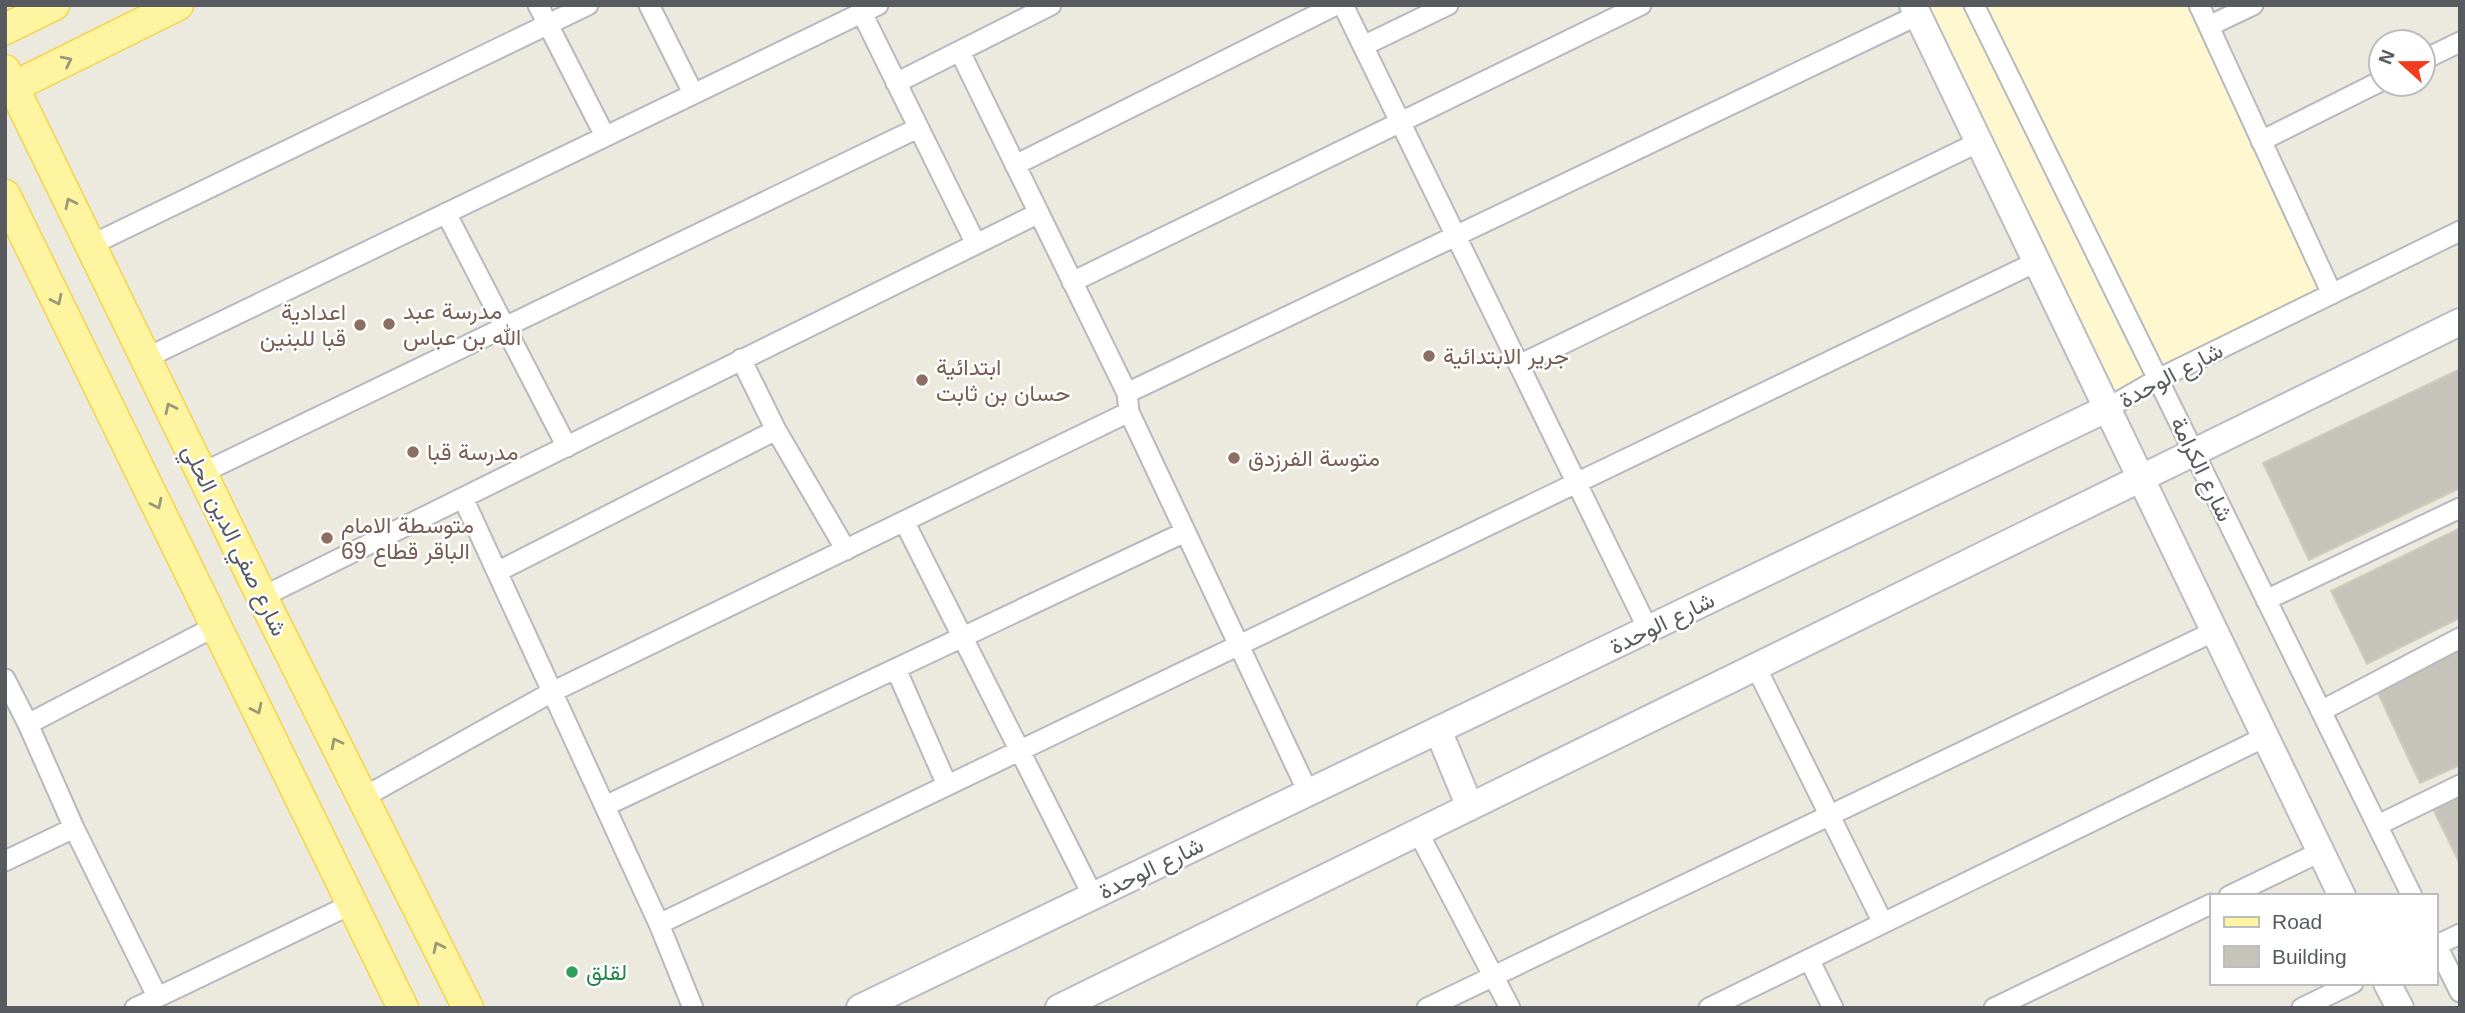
<svg xmlns="http://www.w3.org/2000/svg" width="2465" height="1013" font-family="Arial,Vazirmatn,sans-serif">
<style>
.commercial{fill:#fff7d0}
.building{fill:#c6c3bb;stroke:#d0cbbc;stroke-width:2}
.lines{fill:none;stroke-linecap:round;stroke-linejoin:round}
.street-casing{stroke:#b6b9be;stroke-width:23}
.secondary-casing{stroke:#b9bcc3;stroke-width:30}
.primary-casing{stroke:#f7d24b;stroke-width:33}
.street{stroke:#fff;stroke-width:19}
.secondary{stroke:#fff;stroke-width:26}
.primary{stroke:#fff5a0;stroke-width:30}
.oneway{stroke:#9a997a}
.education-dot{fill:#8d6e63;stroke:#fff;stroke-width:2.5}
.leisure-dot{fill:#2e9e5b;stroke:#fff;stroke-width:2.5}
.labels{text-anchor:middle;dominant-baseline:central;stroke-width:5;stroke-linejoin:round;paint-order:stroke}
.education-label{font-size:23px;fill:#785e54;stroke:#fff;text-anchor:start}
.street-label{font-size:23px;fill:#575b60;stroke:#fff}
.leisure-label{font-size:23px;fill:#27864d;stroke:#fff;text-anchor:start}
</style>
<rect width="100%" height="100%" fill="#eceade"/>
<path class="commercial" d="M1927,5H2192L2321,289L2115,390Z"/>
<path class="building" d="M2460,369V488L2309,560L2263,463Z
M2460,528V618L2367,664L2331,591Z
M2460,649V765L2420,783L2376,689Z
M2460,796V864L2433,809Z"/>
<g class="lines">
<defs>
<path id="street" d="M538,5L605,136
M649,5L693,93
M1343,5L1648,629
M1974,5L2412,896
M2199,5L2332,294
M862,13L976,244
M2209,26L2253,5
M1363,46L1448,5
M960,52L1127,393L1129,412L1308,792
M2423,60L2460,42
M896,83L1051,5
M2261,141L2381,81
M1015,165L1336,5
M446,213L567,447
M91,245L588,5
M1072,282L1641,5
M146,358L878,5
M741,359L776,430L846,550
M1519,365L1979,142
M1127,393L1918,15
M2108,408L2158,379L2460,231
M202,473L918,128
M463,498L659,924L693,1008
M904,521L1093,896
M497,572L776,430
M262,597L1039,213
M2266,600L2460,508
M1756,667L1883,923
M896,669L947,785
M5,679L28,724L74,828L157,996
M2321,711L2460,638
M28,724L216,626
M364,797L552,692L1129,412
M605,806L1185,532
M2378,825L2460,785
M1418,832L1510,1008
M5,861L74,828
M2229,896L2320,852
M659,924L2036,262
M2435,942L2460,992
M2437,945L2460,934
M1809,959L1833,1008
M135,1008L352,904
M1427,1008L2215,631
M1709,1008L2267,736
M1994,1008L2211,904
M2302,1008L2353,983"/>
<path id="secondary" d="M1913,5L2342,896
M1438,730L1470,807
M2387,983L2400,1008
M860,1008L2108,408
M1059,1008L2460,322"/>
<path id="primary" d="M5,29L54,5
M5,70L262,597L468,1008
M5,91L178,5
M5,195L403,1008"/>
</defs>
<use href="#street" class="street-casing"/>
<use href="#secondary" class="secondary-casing"/>
<use href="#primary" class="primary-casing"/>
<use href="#street" class="street"/>
<use href="#secondary" class="secondary"/>
<use href="#primary" class="primary"/>
</g>
<defs><path id="oneway-chevron" d="M-2-3.5L2.5 0L-2 3.5" fill="none" stroke-width="1.6" stroke-linecap="round" stroke-linejoin="round" transform="scale(1.75)"/></defs>
<g class="oneway">
<use href="#oneway-chevron" transform="translate(67 61) rotate(-26)"/>
<use href="#oneway-chevron" transform="translate(70 203) rotate(-116)"/>
<use href="#oneway-chevron" transform="translate(57 300) rotate(64)"/>
<use href="#oneway-chevron" transform="translate(170 408) rotate(-116)"/>
<use href="#oneway-chevron" transform="translate(157 504) rotate(64)"/>
<use href="#oneway-chevron" transform="translate(257 709) rotate(64)"/>
<use href="#oneway-chevron" transform="translate(336 743) rotate(-117)"/>
<use href="#oneway-chevron" transform="translate(438 947) rotate(-116)"/>
</g>
<g class="education-dot">
<circle cx="389" cy="324" r="7"/>
<circle cx="360" cy="325" r="7"/>
<circle cx="1429" cy="356" r="7"/>
<circle cx="922" cy="380" r="7"/>
<circle cx="413" cy="452" r="7"/>
<circle cx="1234" cy="458" r="7"/>
<circle cx="327" cy="538" r="7"/>
</g>
<circle class="leisure-dot" cx="572" cy="972" r="7"/>
<g class="labels">
<g class="education-label">
<text x="403" y="311">مدرسة عبد<tspan x="403" dy="26">الله بن عباس</tspan></text>
<text x="346" y="312" text-anchor="end">اعدادية<tspan x="346" dy="26">قبا للبنين</tspan></text>
<text x="1443" y="356">جرير الابتدائية</text>
<text x="936" y="367">ابتدائية<tspan x="936" dy="26">حسان بن ثابت</tspan></text>
<text x="427" y="452">مدرسة قبا</text>
<text x="1248" y="458">متوسة الفرزدق</text>
<text x="341" y="525">متوسطة الامام<tspan x="341" dy="26">الباقر قطاع 69</tspan></text>
</g>
<g class="street-label">
<text transform="translate(2171 375) rotate(-28)">شارع الوحدة</text>
<text transform="translate(2202 469) rotate(64)">شارع الكرامة</text>
<text transform="translate(235 540) rotate(64)">شارع صفي الدين الحلي</text>
<text transform="translate(1662 623) rotate(-26)">شارع الوحدة</text>
<text transform="translate(1151 868) rotate(-26)">شارع الوحدة</text>
</g>
<g class="leisure-label">
<text x="586" y="972">لقلق</text>
</g>
</g>
<rect width="2465" height="1013" fill="none" stroke="#575b60" stroke-width="14"/>
<rect x="2210" y="894" width="228" height="91" fill="#ffffff" stroke="#bcbdbf" stroke-width="2"/>
<rect x="2224" y="917" width="35" height="10" fill="#fff5a0" stroke="#bcbdbf" stroke-width="2"/>
<text x="2272" y="929" font-size="21" fill="#575b60">Road</text>
<rect x="2224" y="946" width="35" height="21" fill="#c6c3bb" stroke="#bcbdbf" stroke-width="2"/>
<text x="2272" y="964" font-size="21" fill="#575b60">Building</text>
<g transform="translate(2402 63) rotate(291)"><circle r="33" fill="#ffffff" stroke="#bcbdbf" stroke-width="2"/>
<path d="M0-5L12 26L0 18L-12 26Z" fill="#f13c1f"/>
<text y="-10" font-size="19" font-weight="bold" text-anchor="middle" fill="#575b60">N</text>
</g>
</svg>
